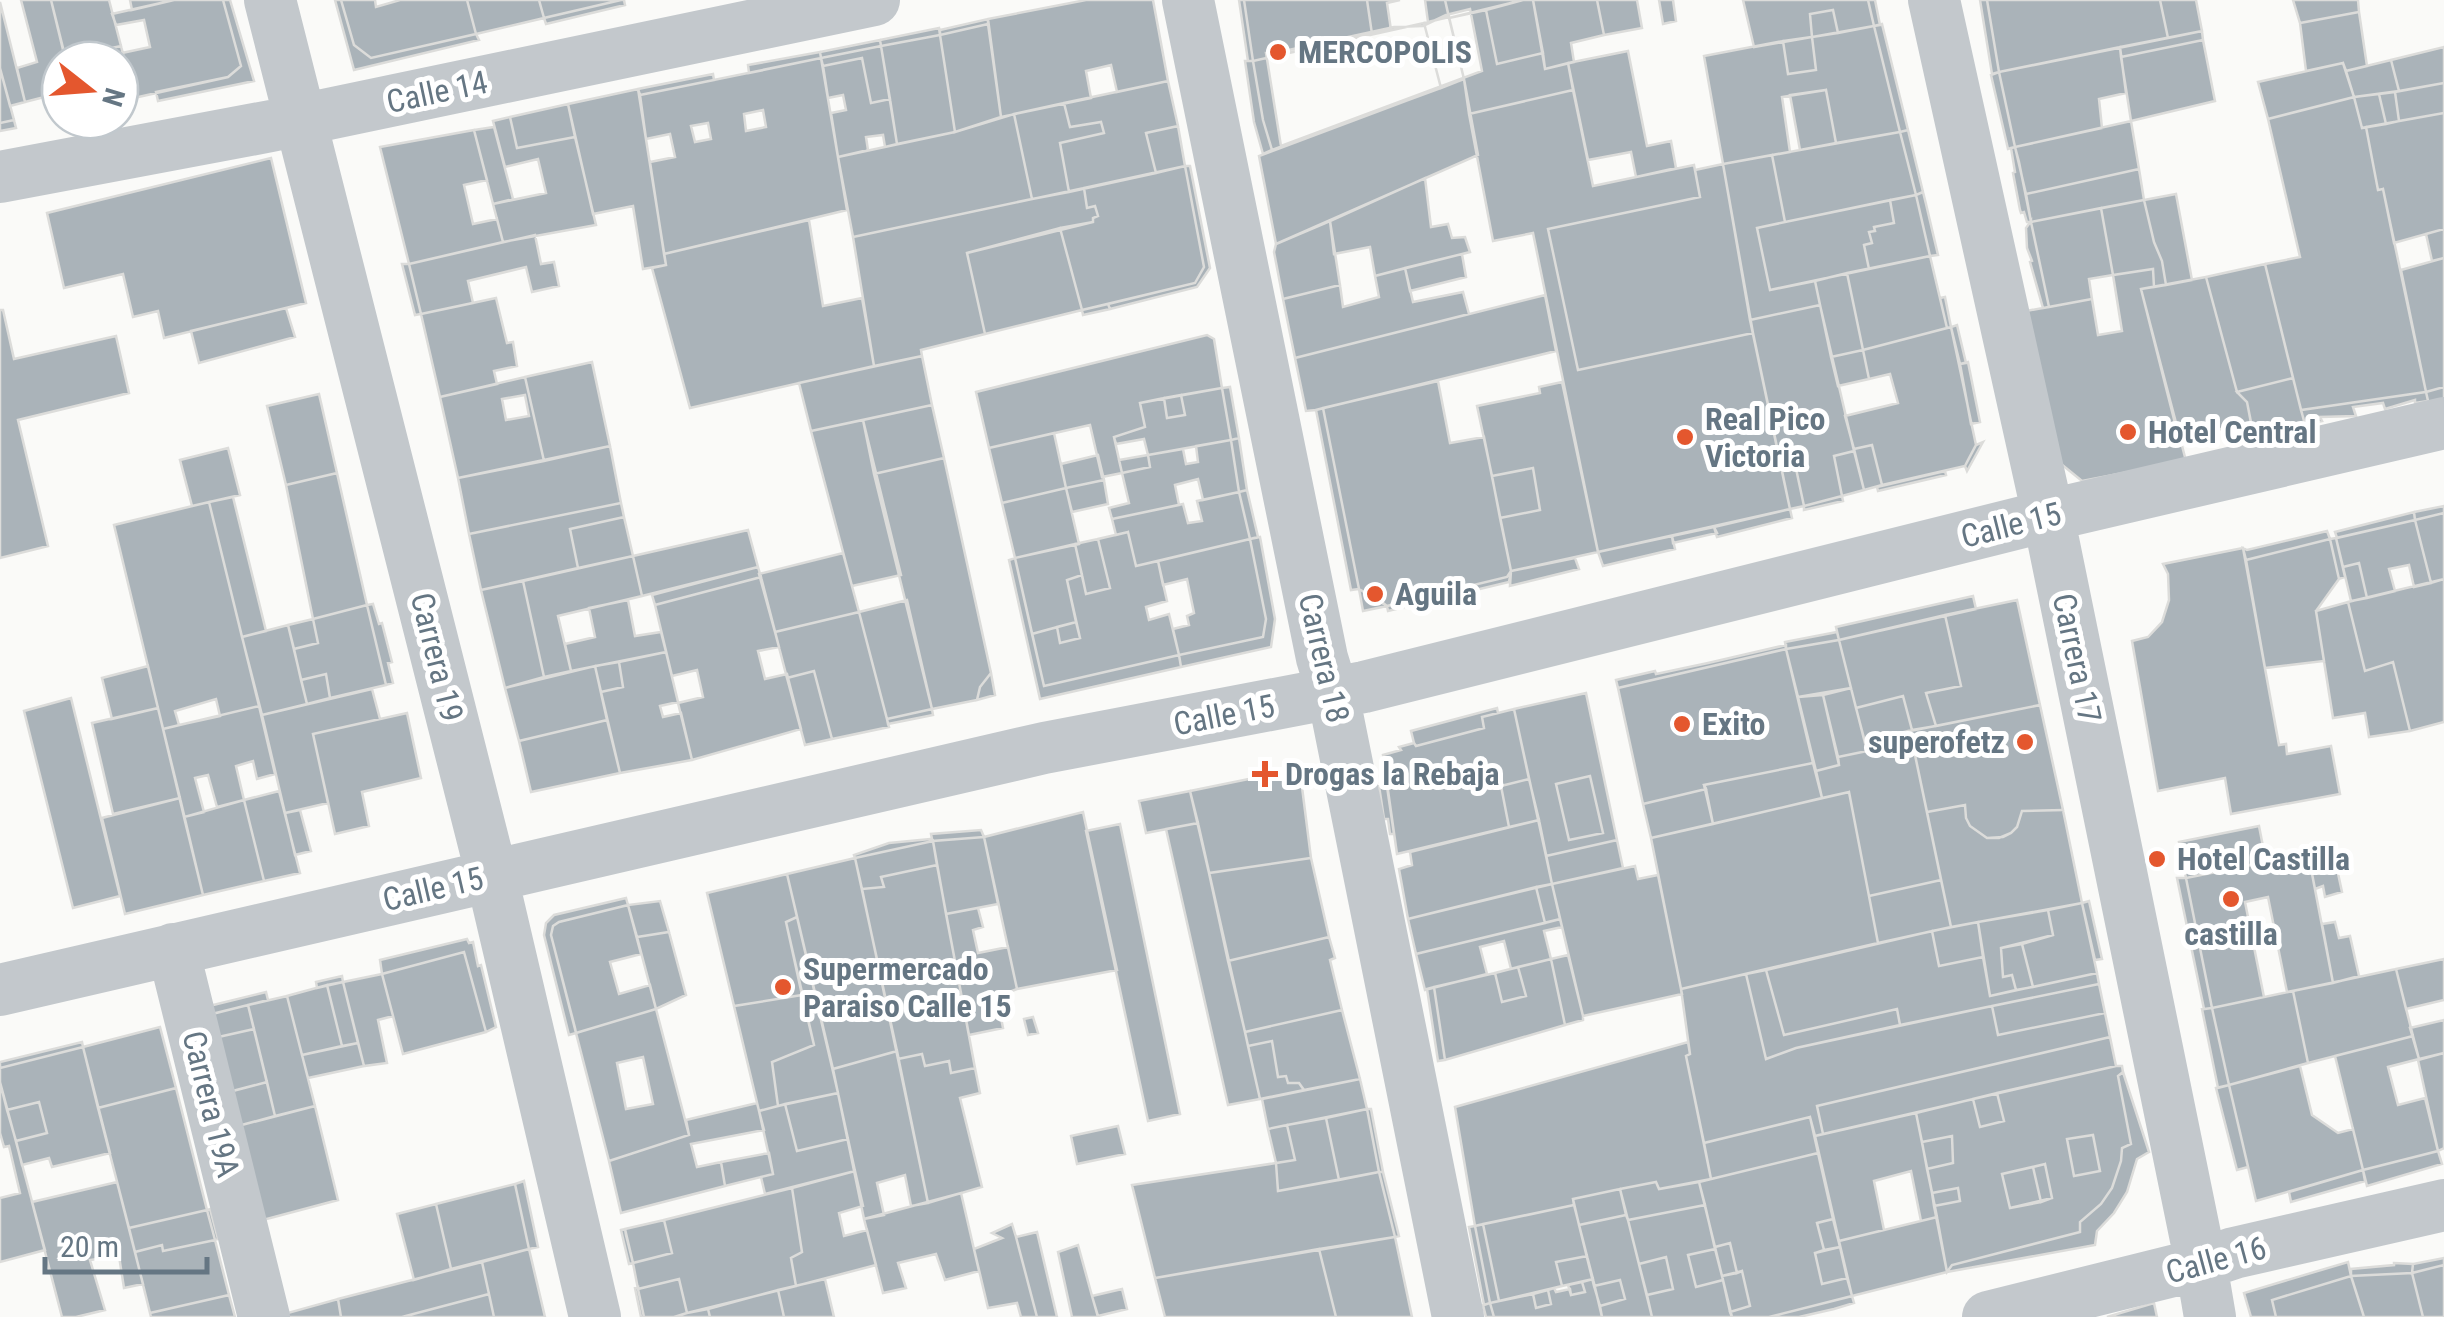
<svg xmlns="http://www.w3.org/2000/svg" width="2444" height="1317" font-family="'Roboto Condensed',sans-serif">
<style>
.building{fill:#aab3b9;stroke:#dcdcda;stroke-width:2.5;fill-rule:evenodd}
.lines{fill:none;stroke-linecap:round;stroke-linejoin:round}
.minor{stroke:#c3c8cc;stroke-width:52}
.poi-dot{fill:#e4572e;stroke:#fff;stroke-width:4}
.labels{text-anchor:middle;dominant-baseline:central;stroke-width:10;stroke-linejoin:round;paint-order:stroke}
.poi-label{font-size:32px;font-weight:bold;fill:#657683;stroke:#fff;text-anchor:start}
.street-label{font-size:32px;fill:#657683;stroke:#fff}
</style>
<rect width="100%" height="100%" fill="#fafaf8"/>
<path class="building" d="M21,0H51L66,60H60V93L25,102L17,68L37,62Z
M51,0H109L121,46L65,58Z
M130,0H174L132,10Z
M174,0H223L241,66L228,77L134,98L122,53L150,47L144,20L116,25L112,14Z
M223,0H230L254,81L158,101L156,92L228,77L241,66Z
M335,0H341L354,45L371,58L476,34L479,40L354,70Z
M341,0H375L376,7L400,0H467L476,34L371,58L354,45Z
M467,0H539L544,18L476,34Z
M539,0H621L544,18Z
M621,0H624L625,5L546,24L544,18Z
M1153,0L1168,81L1117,92L1111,65L1086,71L1091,98L1001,117L988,19L1086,0Z
M1239,0H1244L1253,61H1248Z
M1244,0H1367L1372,34L1253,61Z
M1367,0H1400L1387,3L1391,30L1372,34Z
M1425,0H1445L1449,17L1428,22Z
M1445,0H1523L1449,18Z
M1523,0H1533L1543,53L1497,64L1486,10Z
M1533,0H1597L1604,35L1571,43L1574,62L1545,69Z
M1597,0H1637L1642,28L1604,35Z
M1659,0H1673L1676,21L1663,24Z
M1743,0H1868L1874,26L1838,33L1833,10L1810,14L1812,37L1754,47Z
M1868,0H1875L1880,25L1874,26Z
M1980,0H1987L1999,72L1992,74Z
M1987,0H2160L2168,38L1999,72Z
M2160,0H2196L2202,31L2168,38Z
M2293,0H2358L2359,12L2300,23Z
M0,2L25,102L10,106L0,68Z
M1470,9L1482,71L1281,146L1266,53H1275L1394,27L1423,26L1446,15Z
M1486,10L1497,64L1543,53L1545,69L1568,63L1573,90L1469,114L1464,79L1449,18Z
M1833,10L1838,33L1812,37L1810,14Z
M2359,12L2367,66L2346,71L2343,63L2306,71L2300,23Z
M1449,17L1464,79L1441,88L1424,23Z
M988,19V24L940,35V30Z
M1424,23L1441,88L1272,150L1263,120L1253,61Z
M988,24L1001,117L955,132L940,35Z
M1882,24L1908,130L1900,132L1874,26Z
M1874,26L1900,132L1836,143L1826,90L1782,97L1790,152L1723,164L1704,56L1783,41L1788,74L1816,70L1812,37Z
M939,28L940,35L881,46L880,40Z
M2202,31L2203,40L2121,57L2120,47Z
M940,35L955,132L897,144L881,46Z
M1812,37L1816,70L1788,74L1783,41Z
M880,40L881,46L821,58L820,52Z
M2203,40L2215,101L2131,121L2121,57Z
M121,46L134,98L120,100V60H66L65,58Z
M881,46L890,99L871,103L862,58L823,66L821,58Z
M2120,47L2126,93L2099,99L2102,128L2015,147L1999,72Z
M2444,47V83L2399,91L2391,60Z
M1628,51L1647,146L1671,141L1676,168L1636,177L1631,152L1588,160L1568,63Z
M820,52L821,58L749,73L748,65Z
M821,58L847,210L664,254L650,162L675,157L670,134L646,139L640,95ZM763,110L766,127L746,131L744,114ZM708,123L711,139L695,142L691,126Z
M862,58L871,103L890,99L897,144L885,147L883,135L866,137L868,150L838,157L831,113L846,110L843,95L828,98L823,66Z
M2391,60L2399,91L2354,97L2346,71Z
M1245,61H1253L1263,120L1272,150L1263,154L1254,122Z
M2343,63L2354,97L2268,119L2258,82Z
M0,68L14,120L0,123Z
M1999,72L2015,147L2008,149L1991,75Z
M713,74L714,80L640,95L638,89Z
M1464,79L1478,155L1276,244L1259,156Z
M1168,81L1178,126L1146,133L1156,173L1069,192L1060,143L1104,133L1101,122L1070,127L1064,103Z
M2444,83V113L2399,121L2395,92Z
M638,89L666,265L643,269L633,206L593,214L568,104Z
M1573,90L1593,186L1694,165L1700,197L1548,229L1578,370L1753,333L1790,509L1598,552L1533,233L1493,241L1469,114Z
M1826,90L1836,143L1800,150L1790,95Z
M2395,92L2399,121L2386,124L2379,94Z
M2379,94L2386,124L2362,128L2354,97Z
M2354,97L2362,128L2366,127L2378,190L2383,189L2426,392L2301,410L2265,264L2300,257L2268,119Z
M1064,103L1070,127L1101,122L1104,133L1060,143L1069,192L1032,199L1014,114Z
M568,104L575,137L517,148L510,117Z
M2444,113V229L2394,243L2383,189L2378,190L2366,127Z
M1014,114L1032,199L853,237L838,157L955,132Z
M510,117L517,148L575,137L596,225L503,242L493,204L546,193L538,159L505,167L493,121Z
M14,120L16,128L0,131V123Z
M2131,121L2139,169L2026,194L2015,147Z
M1178,126L1185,166L1156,173L1146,133Z
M494,127L513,199L493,204L474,130Z
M474,130L487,180L464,185L473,224L497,219L503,242L409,264L380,147Z
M1908,130L1923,192L1916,195L1900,132Z
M1900,132L1916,195L1785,222L1772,155Z
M2015,147L2019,162L2031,222H2027L2024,212L2021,213L2020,210L2013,173L2015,172L2011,148Z
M1772,155L1785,222L1757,228L1770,290L1815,281L1820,305L1750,320L1723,164Z
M271,158L306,303L164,338L158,311L133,317L123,274L64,288L47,213Z
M1723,164L1753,333L1578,370L1548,229L1700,197L1695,170Z
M1185,166H1190L1210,268L1197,287L1110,309L1108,304L1195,283L1204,267Z
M1185,166L1204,267L1195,283L1082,310L1060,228L1093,222V218L1098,216L1095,206L1087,208L1084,188Z
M2139,169L2144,200L2031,222L2026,194Z
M1425,178L1431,227L1448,224L1452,238L1465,237L1470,252L1375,276L1370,247L1334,254L1330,221Z
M1084,188L1087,208L1095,206L1098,216L1093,218V222L967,253L985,334L921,350L922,356L874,366L853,237Z
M1923,192L1926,204L1938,255L1930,256L1916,195Z
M2176,194L2192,280L2166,285L2162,261L2154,242L2144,200Z
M1916,195L1930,256L1869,269L1864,245L1872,243L1869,232L1875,231L1874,227L1894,223L1890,200Z
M1890,200L1894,223L1874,227L1875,231L1869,232L1872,243L1864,245L1869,269L1770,290L1757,228Z
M2144,200L2154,242L2162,261L2166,285L2154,287L2153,269L2113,275L2101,208Z
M2101,208L2113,275L2089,279L2092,299L2049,307L2031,222Z
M809,220L823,306L862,298L874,366L690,408L652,268L666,265L664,254Z
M1330,221L1340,285L1283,299L1274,252L1276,244Z
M2031,221V222L2049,307L2043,308L2030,262L2032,261L2027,248L2026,228Z
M1060,228L1082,310L985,334L967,253Z
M2444,229V258L2432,261L2426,234Z
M535,235L541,264L554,262L559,286L532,292L526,267L468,281L473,303L421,314L409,264Z
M1462,254L1466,277L1410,291L1405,268Z
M1930,256L1947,328L1863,350L1847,273Z
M2444,258V387L2426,392L2401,270Z
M402,264H409L421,314L415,315Z
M2265,264L2293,378L2237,392L2206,277Z
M1405,268L1413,302L1463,292L1469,314L1295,358L1283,299L1340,285L1343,307L1379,297L1375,276Z
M2153,269L2154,287L2141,289L2186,461L2082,481L2055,459L2026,311L2092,299L2098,335L2122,331L2113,275Z
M1847,273L1863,350L1831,357L1815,281Z
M2206,277L2237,392L2247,402L2251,422L2179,439L2141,289Z
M1545,295L1556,351L1316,410L1306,411L1295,358Z
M1945,297L1951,327L1947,328L1940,298Z
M496,298L507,343L513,342L517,366L494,371L497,384L440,397L421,314Z
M1108,304L1110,309L1083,315L1082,310Z
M1820,305L1854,451L1834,456L1842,496L1804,506L1795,464L1781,467L1750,320Z
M286,308L295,337L199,363L191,331Z
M0,310H3L14,359L116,336L129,393L18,420L48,546L0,558Z
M1957,325L1966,363L1960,364L1951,327Z
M1951,327L1976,445L1965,466L1882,485L1872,445L1854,449L1845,416L1898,403L1890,374L1869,379L1863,350Z
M1207,335L1214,339L1222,388L1140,403L1145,427L1114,437L1122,473L1102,477L1090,425L989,448L976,392Z
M1863,350L1869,379L1838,386L1831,357Z
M922,356L932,405L811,431L799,383Z
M592,362L610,446L544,461L525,377Z
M1968,362L1980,422L1971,424L1960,364Z
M525,377L544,461L458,478L440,397ZM525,395L529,416L506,420L502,399Z
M2293,378L2307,433L2255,444L2247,402L2237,392Z
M1438,381L1450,443L1484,437L1511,571L1507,577L1387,606L1359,589L1323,408Z
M1562,382L1598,552L1511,571L1500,518L1540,510L1533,468L1492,476L1477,406L1540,393L1539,387Z
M1230,387L1239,438L1231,440L1222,388Z
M2444,387V401L2429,405L2426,392Z
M1222,388L1231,440L1148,455L1144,439L1116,444L1114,437L1145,427L1140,403L1164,398L1167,418L1185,415L1181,395Z
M2426,392L2428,401L2415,403V400L2385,409L2383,403L2353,407L2356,416L2320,417L2322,421L2305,424L2301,410Z
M319,394L337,473L286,485L267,406Z
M1181,395L1185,415L1167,418L1164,398Z
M932,405L944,458L874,474L863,420Z
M1323,408L1359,589L1351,590L1316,410Z
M863,420L901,575L852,586L811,431Z
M1054,433L1066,488L1002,503L989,448Z
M1239,438L1247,490L1239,492L1231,440Z
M1231,440L1239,492L1203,500L1198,479L1175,485L1179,505L1112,519L1109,508L1129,503L1122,473L1150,467L1148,455L1183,449L1186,464L1198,462L1196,446Z
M1983,442L1972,462L1967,471L1965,466L1968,460L1976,445Z
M1872,445L1882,485L1864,490L1854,449Z
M610,446L621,503L469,534L458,478Z
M228,448L240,495L192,506L180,460Z
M1854,451L1864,490L1842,496L1834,456Z
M1098,455L1104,480L1066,488L1061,464Z
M1148,455L1150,467L1122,473L1119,460Z
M944,458L991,673L980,687L977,700L932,709L874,474Z
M1795,464L1804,506L1790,509L1781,467Z
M1533,468L1540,510L1500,518L1492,476Z
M1945,471L1946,475L1878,491L1877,487Z
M337,473L367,605L313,619L286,485Z
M1104,480L1108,504L1072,512L1066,488Z
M1066,488L1079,544L1015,558L1002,503Z
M1247,490L1258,537L1250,539L1239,492Z
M1239,492L1250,539L1136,566L1128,532L1116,535L1112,519L1183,504L1188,523L1202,521L1197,501Z
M1842,496L1843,501L1804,510V506Z
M233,497L266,631L242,637L209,502Z
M209,502L259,706L163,729L114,525Z
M621,503L624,517L570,529L578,568L481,590L469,534Z
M2444,506V513L2415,520L2414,512Z
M1790,509L1792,518L1717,537L1714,527Z
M2414,512L2415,520L2337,538L2335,532Z
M2444,513V579L2431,583L2415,520Z
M624,517L633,556L578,568L570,529Z
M2415,520L2431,583L2414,587L2409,565L2389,569L2395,591L2367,598L2359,563L2343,567L2336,538Z
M1714,527L1717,533L1673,543L1672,536Z
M748,530L758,567L642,596L633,556Z
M2327,531L2330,539L2246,560L2243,548L2247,550Z
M1128,532L1136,566L1158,561L1167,601L1146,607L1149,620L1169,614L1179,655L1044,686L1032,634L1057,627L1060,643L1080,638L1067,580L1082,575L1086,594L1110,588L1098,539Z
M1672,536L1675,549L1603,566L1598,552Z
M1260,537L1275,619L1271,647L1181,667L1179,655L1263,637L1266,619L1250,539Z
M2336,538L2345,577L2339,579L2330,539Z
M1098,539L1110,588L1086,594L1075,544Z
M1250,539L1266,619L1263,637L1179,655L1173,629L1189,625L1187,616L1194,613L1187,579L1163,585L1158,561Z
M2330,539L2339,579L2316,611L2324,661L2265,668L2246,560Z
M1075,544L1082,575L1067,580L1076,622L1032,634L1015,558Z
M2243,548L2279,745L2286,744L2287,754L2331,746L2340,794L2231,814L2225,778L2158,791L2132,641L2148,637L2162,622L2169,600L2168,574L2163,564Z
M843,553L859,612L775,632L759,574Z
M633,556L642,596L558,616L571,671L544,677L523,581Z
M1015,558L1044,686L1179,655L1181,667L1040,699L1009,560Z
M1575,558L1579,569L1510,586L1511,571Z
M2359,563L2367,598L2351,601L2343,567Z
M758,567L761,577L655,605L652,595Z
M1511,571L1509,582L1388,611L1387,606L1507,577Z
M761,577L779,647L758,651L765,679L787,674L801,729L692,760L678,703L703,697L697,670L672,676L655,605Z
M2444,579V722L2410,731L2393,662L2365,671L2348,602Z
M523,581L544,677L505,688L481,590Z
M1359,589L1382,602L1387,606L1363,611Z
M1973,596L1976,609L1839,640L1836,627Z
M628,600L635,636L661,632L666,652L571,671L565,644L595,637L589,608Z
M907,600L932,709L887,719L859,612Z
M2017,600L2040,705L1936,726L1926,693L1961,686L1945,615Z
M2348,602L2365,671L2393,662L2410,731L2369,737L2365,713L2333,718L2316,611Z
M373,604L379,624L382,623L392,662L388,663L393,683L386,685L367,605Z
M367,605L386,685L330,698L326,674L301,680L294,649L318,643L313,619Z
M859,612L889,727L832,739L814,671L787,678L775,632Z
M1945,615L1961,686L1926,693L1936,726L1912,730L1903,696L1856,708L1839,640Z
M313,619L318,643L294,649L288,625Z
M1076,622L1080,638L1060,643L1057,627Z
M288,625L307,704L262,715L242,637Z
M1837,632L1839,640L1786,649L1785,642Z
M1839,640L1851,688L1798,697L1786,649Z
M1786,645V649L1618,688L1616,680L1655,671L1656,674L1708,663Z
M1786,649L1813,763L1704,785L1706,789L1643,804L1618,688Z
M666,652L678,702L660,706L663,717L681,713L692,760L620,773L601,692L623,687L619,662Z
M619,662L623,687L601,692L595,666Z
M148,666L158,708L112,719L102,678Z
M595,666L607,720L519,741L505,688Z
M814,671L832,739L805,745L787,678Z
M991,673L995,695L977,700L980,687Z
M326,674L330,698L307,704L301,680Z
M1851,688L1867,751L1838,757L1823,695Z
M372,689L380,719L313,734L328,803L285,813L262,715Z
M1586,693L1617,840L1546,856L1514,709ZM1590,776L1603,833L1569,840L1556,784Z
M1823,695L1839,765L1816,771L1798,697Z
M1903,696L1912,730L1865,742L1856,708Z
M71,698L120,896L73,908L24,711Z
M216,699L220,716L179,725L175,711Z
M2040,705L2063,810L2022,811L2017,827L2011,833L1999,838H1987L1970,826L1966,818L1965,805L1927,812L1910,731Z
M259,706L275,774L257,779L253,761L236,766L244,800L217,807L208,775L195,778L204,812L184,817L163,729Z
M158,708L180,798L113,814L92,723Z
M1497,708L1498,713L1482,717L1484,728L1416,746L1414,743L1411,731Z
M932,709L933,715L888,724L887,719Z
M1514,709L1529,779L1501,786L1509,827L1397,854L1383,755L1401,750L1399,747L1414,743L1416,746L1484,728L1482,717Z
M407,713L421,778L362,792L369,826L335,834L313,734Z
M607,720L620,773L531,792L519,741Z
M1910,731L1941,880L1869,896L1849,792L1822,798L1816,771L1839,765L1838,757L1867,751L1865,742Z
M1813,763L1822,798L1713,824L1704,785Z
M1278,773L1302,787L1311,858L1209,873L1190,791Z
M1381,773H1385L1394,834H1390L1388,819H1384L1379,786L1383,785Z
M1590,776L1603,833L1569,840L1556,784Z
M1529,779L1539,820L1509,827L1501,786Z
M1706,789L1713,824L1651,838L1643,804Z
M279,791L300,873L264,881L244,800Z
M1190,791L1198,823L1146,833L1139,801Z
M1849,792L1878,943L1681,989L1651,838Z
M180,798L203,895L125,914L102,818Z
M244,800L264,881L203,895L184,817Z
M1965,805L1966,818L1970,826L1987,838L2003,837L2011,833L2017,827L2022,811L2063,810L2082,903L1951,927L1927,812Z
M300,810L311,851L295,855L285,813Z
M1083,812L1117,970L1017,989L984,837Z
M1539,820L1552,884L1408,919L1399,869L1412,865L1410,852Z
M1198,823L1260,1099L1228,1105L1166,829Z
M1120,824L1180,1114L1148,1121L1086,831Z
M2259,826L2266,862L2186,878L2179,842Z
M981,830L984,837L933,841L932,839L931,834Z
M984,837L998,904L946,914L933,841Z
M930,839L933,841L855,858L854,855L889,843Z
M1617,840L1623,868L1552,884L1546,856Z
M933,841L937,865L881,877L884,887L862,889L855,858Z
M2333,850L2342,892L2325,897L2323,886L2315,889L2308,853Z
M2308,853L2333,983L2287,992L2268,897L2245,902L2264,997L2212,1008L2186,878Z
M855,858L897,1051L833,1069L787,874Z
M1311,858L1329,937L1228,961L1209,873Z
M937,865L975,1068L951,1073L949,1061L925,1066L922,1054L898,1059L862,889L884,887L881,877Z
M1635,866L1638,879L1658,875L1682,994L1583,1016L1552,884Z
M787,874L797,917L786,922L802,995L734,1006L707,893Z
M2177,878H2186L2212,1008L2204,1009Z
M1941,880L1951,927L1878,943L1869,896Z
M1552,884L1560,919L1545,923L1536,887Z
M1536,887L1545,923L1416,954L1408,919Z
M626,898L628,905L559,922L553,926L551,935L575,1028L576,1033L569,1035L544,935L546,923L554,915Z
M660,901L669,932L637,937L628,905Z
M2089,901L2102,959L2095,960L2082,903Z
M2082,903L2097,973L2033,987L2022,944L2053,935L2048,910Z
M628,905L641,954L610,962L619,994L650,985L656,1009L576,1033L551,935L553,926L559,922Z
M978,908L983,927L973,930L978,953L1008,947L1017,989L997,997L1003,1028L969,1035L946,914Z
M2048,910L2053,935L2001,948L2003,977L2012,975L2016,990L1990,996L1978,922Z
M797,917L838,1093L778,1106L772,1062L814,1045L786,922Z
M1560,919L1562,927L1544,931L1551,959L1511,969L1504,941L1480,947L1487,974L1425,990L1416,954Z
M1978,922L1983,957L1939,966L1932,931Z
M2335,922L2339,938L2350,936L2359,976L2333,983L2322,924Z
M1932,931L1939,966L1983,957L1990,996L2097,973L2099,984L1900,1025L1897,1009L1784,1035L1766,970Z
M669,932L686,995L656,1009L637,937Z
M1329,937L1335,958L1330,960L1342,1010L1245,1032L1228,961Z
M467,939L469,943L473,942L478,966L481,965L496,1027L486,1032L464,952L382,974L380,960Z
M2022,944L2033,987L2016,990L2012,975L2003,977L2001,948Z
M464,952L486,1032L403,1054L382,974Z
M1568,955L1583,1016V1020L1565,1025L1551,959Z
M1551,959L1565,1025L1445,1060L1434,987L1495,973L1502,1002L1526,996L1518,967Z
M2444,959V1000L2406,1009L2396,969Z
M1518,967L1526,996L1502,1002L1495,973Z
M2396,969L2413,1036L2308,1063L2293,991Z
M1766,970L1784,1035L1897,1009L1900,1025L1796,1048L1766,1059L1746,974Z
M382,974L393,1016L378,1020L387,1063L364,1066L343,982Z
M1746,974L1766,1059L1796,1048L1992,1006L1998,1035L2105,1013L2110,1037L1817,1106L1823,1134L1815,1136L1810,1117L1704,1143L1686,1056L1690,1054L1681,989Z
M342,976L343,982L317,988L316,982Z
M343,982L358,1043L342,1046L327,985Z
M2099,984L2105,1013L1998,1035L1992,1006Z
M327,985L342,1046L302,1055L287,996Z
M1434,987L1445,1060L1438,1061L1427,989Z
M2293,991L2308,1063L2229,1085L2212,1008Z
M266,992L268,1000L208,1015L201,1008Z
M802,995L814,1045L772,1062L778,1106L759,1111L734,1006Z
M287,996L315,1106L275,1116L248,1005Z
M248,1005L254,1029L214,1038L208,1015Z
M2212,1008L2229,1085L2218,1088L2202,1009Z
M656,1009L689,1135L609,1161L576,1033ZM643,1057L653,1104L626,1109L617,1063Z
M1342,1010L1360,1079L1304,1090L1299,1083H1288L1286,1076L1278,1077L1272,1041L1248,1046L1245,1032Z
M1033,1017L1038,1033L1028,1035L1024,1019Z
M2444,1020V1053L2419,1059L2410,1028Z
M160,1027L176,1088L98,1108L83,1047Z
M254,1029L267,1082L229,1092L214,1038Z
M2413,1036L2419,1059L2388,1067L2398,1105L2425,1098L2438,1151L2363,1170L2335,1056Z
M2110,1037L2116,1066L1823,1134L1817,1106Z
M1272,1041L1278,1077L1286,1076L1288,1083H1299L1304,1090L1260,1099L1248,1046Z
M82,1042L83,1047L0,1068V1062Z
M1688,1042L1690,1054L1686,1056L1711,1179L1659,1189L1656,1182L1620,1189L1573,1199L1574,1205L1475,1226L1455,1107Z
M358,1043L364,1066L308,1078L302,1055Z
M83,1047L110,1153L52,1167L49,1158L22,1165L16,1141L47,1133L39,1102L7,1110L0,1082V1068Z
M897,1051L928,1203L911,1206L905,1175L877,1183L884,1215L864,1219L833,1069Z
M2444,1053V1148L2438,1151L2418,1060Z
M922,1054L925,1066L949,1061L951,1073L975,1068L980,1093L960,1098L982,1187L928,1203L898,1059Z
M2116,1066H2122L2123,1072L2118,1076L2131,1144L2122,1148L2121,1161L2112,1188L2101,1204L2080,1222V1232L1952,1265L1947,1272L1934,1206L1960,1201L1958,1188L1932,1193L1927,1169L1953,1163L1952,1136L1922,1142L1916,1113L1973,1099L1980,1127L2004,1121L1997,1093ZM2093,1135L2100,1171L2074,1176L2067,1139ZM2045,1164L2052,1198L2010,1208L2002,1174Z
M2300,1066L2312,1115L2338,1133L2353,1129L2363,1170L2256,1201L2229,1085Z
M2123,1072L2149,1152L2137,1159L2127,1192L2114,1213L2097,1231L2095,1245L1947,1272L1952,1265L2080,1232V1222L2101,1204L2112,1188L2121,1161L2122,1148L2131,1144L2118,1076Z
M1360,1079L1367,1109L1268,1129L1262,1099Z
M0,1082L45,1250L0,1262V1198L20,1193L9,1146L4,1147L0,1133Z
M267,1082L275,1116L238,1126L229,1092Z
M2229,1085L2248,1167L2237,1170L2216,1088Z
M176,1088L207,1210L129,1228L98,1108Z
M838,1093L848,1139L797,1151L785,1104Z
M1997,1093L2004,1121L1980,1127L1973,1099Z
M39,1102L47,1133L16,1141L7,1110Z
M757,1103L764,1130L691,1144L697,1167L721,1162L725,1186L621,1213L609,1161L689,1135L686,1120Z
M785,1104L797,1151L848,1139L855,1171L765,1194L761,1177L773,1174L759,1111Z
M315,1106L338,1200L263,1220L238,1126Z
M1367,1109H1371L1383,1172H1379Z
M1367,1109L1379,1172L1339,1180L1326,1118Z
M1916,1113L1937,1217L1921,1221L1911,1171L1874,1181L1884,1230L1839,1241L1815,1136Z
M1810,1117L1818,1153L1711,1179L1704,1143Z
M1326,1118L1339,1180L1278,1191L1276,1163L1295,1160L1287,1125Z
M1287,1125L1295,1160L1276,1163L1268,1129Z
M1118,1126L1125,1154L1077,1164L1071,1136Z
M2093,1135L2100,1171L2074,1176L2067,1139Z
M1952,1136L1953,1163L1927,1169L1922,1142Z
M2438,1151L2442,1164L2367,1186L2363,1170Z
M769,1153L773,1174L725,1186L721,1162Z
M1818,1153L1833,1219L1817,1223L1824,1250L1815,1253L1822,1284L1847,1278L1852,1296L1769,1317H1732L1730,1312L1750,1306L1742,1271L1737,1273L1730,1243L1715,1247L1699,1182Z
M1276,1163L1278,1191L1379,1172L1395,1237L1155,1278L1132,1185Z
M2045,1164L2052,1198L2041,1202L2033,1167Z
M2033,1167L2041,1202L2010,1208L2002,1174Z
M2363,1170L2365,1181L2291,1202L2289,1192Z
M855,1171L863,1206L839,1213L844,1236L867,1230L876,1265L796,1286L791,1258L802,1252L792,1188Z
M1379,1172H1383L1399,1236L1395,1237Z
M524,1181L538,1247L529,1249L515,1184Z
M117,1182L143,1284L124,1288L119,1256L90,1260L105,1310L76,1317H62L32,1202Z
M1656,1182L1659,1189L1699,1182L1705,1205L1628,1220L1620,1189Z
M515,1184L529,1249L451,1269L436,1204Z
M792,1188L802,1252L791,1258L796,1286L687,1313L679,1279L638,1289L633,1263L672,1253L664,1220Z
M1958,1188L1960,1201L1934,1206L1932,1193Z
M1620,1189L1626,1215L1579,1225L1573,1199Z
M961,1193L979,1271L945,1280L936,1254L898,1263L906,1288L883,1293L864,1219Z
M436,1204L451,1269L414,1280L397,1214Z
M1574,1205L1587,1256L1556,1262L1562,1286L1499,1301L1483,1224Z
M1705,1205L1715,1249L1688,1255L1696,1287L1723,1280L1732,1317H1652L1647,1295L1673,1289L1666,1257L1639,1264L1628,1220Z
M210,1209L218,1239L215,1240L207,1210Z
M207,1210L215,1240L163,1251L162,1245L135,1252L129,1228Z
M1626,1215L1628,1220L1652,1317H1602L1600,1306L1625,1299L1620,1280L1594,1286L1579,1225Z
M1937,1217L1947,1272L1852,1296L1839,1241Z
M1833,1219L1840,1247L1824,1250L1817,1223Z
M664,1220L672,1253L633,1263L625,1229Z
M1012,1224L1016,1237L1037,1317H1021L1017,1303L988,1308L974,1249L1002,1238L992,1233Z
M1483,1224L1499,1301L1490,1303L1475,1226Z
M1475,1226L1490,1303L1484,1305L1469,1227Z
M625,1229L626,1235L633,1263L629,1264L621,1230Z
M1037,1232L1057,1317H1037L1016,1237Z
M1395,1237L1412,1317H1336L1319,1249Z
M215,1240L229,1295L150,1313L135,1252L162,1245L163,1251Z
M1730,1243L1737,1273L1722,1276L1715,1247Z
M1078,1245L1092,1296L1098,1317H1072L1058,1252Z
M1840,1247L1847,1278L1822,1284L1815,1253Z
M529,1249L545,1317H494L482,1262Z
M1319,1249L1336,1317H1165L1155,1278Z
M1715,1249L1723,1280L1696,1287L1688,1255Z
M1587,1256L1593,1279L1562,1286L1556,1262Z
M1666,1257L1673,1289L1647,1295L1639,1264Z
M2444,1258V1265L2412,1273L2413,1264Z
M482,1262L489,1294L402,1317H341L338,1299Z
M2348,1262L2351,1276L2272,1300L2276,1317H2251L2244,1293Z
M2394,1263L2413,1264L2412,1273L2351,1276V1269L2394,1265Z
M2444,1265V1317H2423L2412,1273Z
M1742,1271L1750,1306L1730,1312L1722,1276Z
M2412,1273L2423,1317H2364L2351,1276Z
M2351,1276L2364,1317H2276L2272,1300Z
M679,1279L687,1313L674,1317H644L638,1289Z
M825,1279L834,1317H784L778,1290Z
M1593,1279L1602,1317H1494L1490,1303L1533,1294L1536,1308L1551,1304L1548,1290L1554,1288L1556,1292L1570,1289L1571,1295L1585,1292L1582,1282Z
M1620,1280L1625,1299L1600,1306L1594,1286Z
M1582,1282L1585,1292L1571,1295L1568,1285Z
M638,1287V1289L644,1317H641L635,1288Z
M1122,1289L1127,1309L1098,1316L1092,1296Z
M778,1290L784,1317H710L708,1309Z
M1548,1290L1551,1304L1536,1308L1533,1294Z
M489,1294L494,1317H402Z
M229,1295L235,1317H151L150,1313Z
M1852,1296L1854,1303L1834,1309L1799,1317H1769Z
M338,1299L341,1317H285L284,1314Z
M1490,1303L1494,1317H1486L1483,1305Z
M2154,1303L2157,1317H2107Z
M708,1309L710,1317H674L687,1313Z"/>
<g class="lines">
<path class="minor" d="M270,0L486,852L595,1317
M1188,0L1322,658L1333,694L1458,1317
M1934,0L2048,515L2201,1264L2210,1317
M0,177L271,126L874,0
M173,949L264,1317
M0,990L1044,748L1364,687L2063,512L2444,423
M1988,1317L2201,1264L2234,1253L2444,1205"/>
</g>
<g class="poi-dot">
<circle cx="1278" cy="52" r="10"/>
<circle cx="2128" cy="432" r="10"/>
<circle cx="1685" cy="437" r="10"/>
<circle cx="1375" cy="594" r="10"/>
<circle cx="1682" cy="724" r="10"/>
<circle cx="2025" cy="742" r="10"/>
<path d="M1260 759h10v10h10v10h-10v10h-10v-10h-10v-10h10z"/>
<circle cx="2157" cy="859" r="10"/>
<circle cx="2231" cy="899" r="10"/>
<circle cx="783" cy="987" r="10"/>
</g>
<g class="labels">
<g class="poi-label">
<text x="1298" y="52">MERCOPOLIS</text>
<text x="1705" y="419">Real Pico<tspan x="1705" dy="37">Victoria</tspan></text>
<text x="2148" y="432">Hotel Central</text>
<text x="1395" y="594">Aguila</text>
<text x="1702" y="724">Exito</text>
<text x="2005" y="742" text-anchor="end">superofetz</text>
<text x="1285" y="774">Drogas la Rebaja</text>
<text x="2177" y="859">Hotel Castilla</text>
<text x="2231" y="934" text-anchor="middle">castilla</text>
<text x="803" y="969">Supermercado<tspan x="803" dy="37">Paraiso Calle 15</tspan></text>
</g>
<g class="street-label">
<text transform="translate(437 92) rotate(-12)">Calle 14</text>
<text transform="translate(2011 525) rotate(-14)">Calle 15</text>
<text transform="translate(437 657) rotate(76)">Carrera 19</text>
<text transform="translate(1324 658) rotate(77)">Carrera 18</text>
<text transform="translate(2077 658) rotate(78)">Carrera 17</text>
<text transform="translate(1224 715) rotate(-11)">Calle 15</text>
<text transform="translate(433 889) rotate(-13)">Calle 15</text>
<text transform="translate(211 1104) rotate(76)">Carrera 19A</text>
<text transform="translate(2216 1260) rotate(-15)">Calle 16</text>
</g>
</g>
<g transform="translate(90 90) rotate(107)"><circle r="48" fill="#ffffff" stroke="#c1c8cd" stroke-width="2.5"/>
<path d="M0-8L18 38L0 25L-18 38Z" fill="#e4572e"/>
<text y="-15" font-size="28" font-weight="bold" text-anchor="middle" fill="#657683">N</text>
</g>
<path d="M45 1257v15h162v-15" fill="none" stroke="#657683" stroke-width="5"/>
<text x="60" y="1257" font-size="30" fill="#657683" stroke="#ffffff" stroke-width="8" paint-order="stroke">20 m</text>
</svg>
